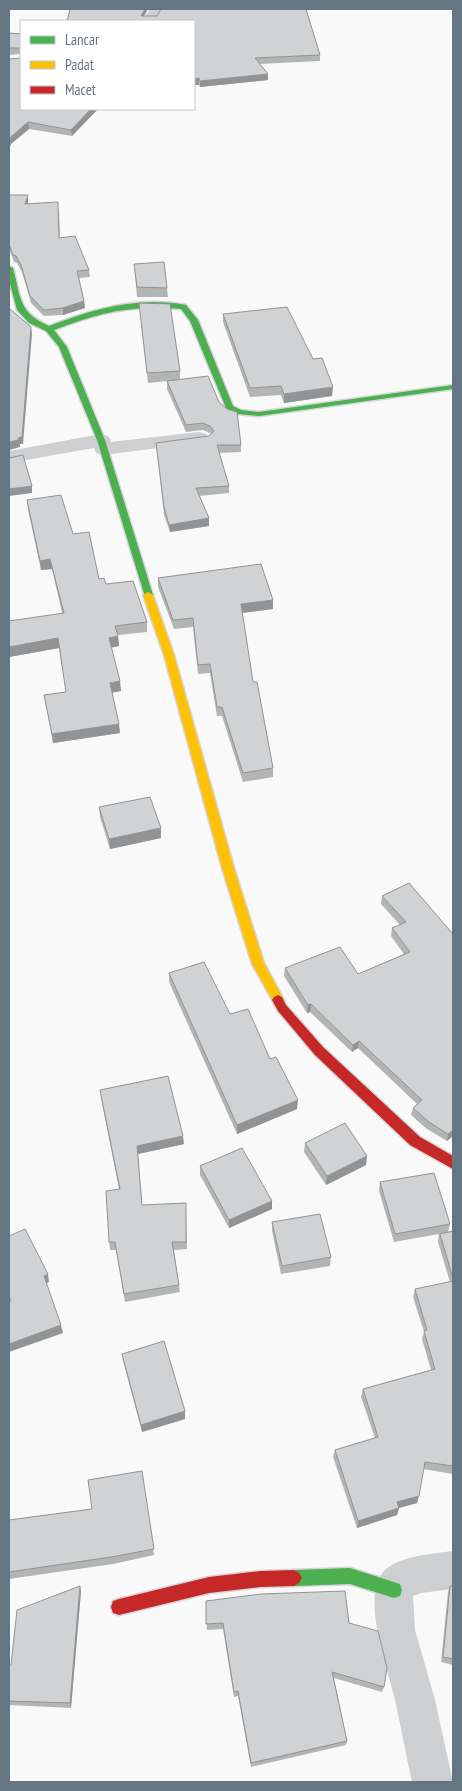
<svg xmlns="http://www.w3.org/2000/svg" width="462" height="1791" font-family="'PT Sans Narrow',sans-serif">
<style>
.lines{fill:none;stroke-linecap:round;stroke-linejoin:round}
.fast-casing{stroke:#d5d6d7;stroke-width:3}
.slow-casing{stroke:#d5d6d7;stroke-width:3}
.jam-casing{stroke:#d5d6d7;stroke-width:3}
.street{fill:#cecfd0;fill-rule:evenodd}
.fast{fill:#4caf50;fill-rule:evenodd}
.slow{fill:#ffc107;fill-rule:evenodd}
.jam{fill:#c62828;fill-rule:evenodd}
.wall{fill:#b3b5b5}
.shaded-wall{fill:#929394}
.building{fill:#d0d2d3;stroke:#929394}
</style>
<rect width="100%" height="100%" fill="#f9f9f9"/>
<g class="lines">
<defs>
<path id="fast" d="M9,266L13,268C21,298 18,312 49,326C93,309 139,296 186,305L198,320L233,406L241,410L259,412L453,385V389L259,416L237,414L226,408L190,321L181,309C131,305 100,312 54,330L67,347L105,440L153,595L148,598L145,597L97,440L59,347L46,331L29,323L17,310L9,280Z
M350,1568L400,1584L402,1590L400,1596L394,1598L350,1584L294,1586L289,1583L286,1578L289,1573L294,1570Z"/>
<path id="slow" d="M148,592L153,595L174,655L234,868L264,963L284,1000L282,1003L278,1005L274,1003L252,964L222,868L164,655L143,595Z"/>
<path id="jam" d="M278,995L282,997L286,1005L323,1047L420,1137L453,1156V1169L410,1145L315,1055L278,1011L272,1000L274,997Z
M294,1570L299,1573L302,1578L299,1583L294,1586L261,1587L209,1593L119,1615L113,1613L111,1607L113,1601L119,1599L209,1577L261,1571Z"/>
</defs>
<use href="#fast" class="fast-casing"/>
<use href="#slow" class="slow-casing"/>
<use href="#jam" class="jam-casing"/>
<path class="street" d="M150,9H164L156,21H142Z
M199,432L206,434L209,438L206,442L103,455L96,453L94,448L9,463V451L101,434L108,436L111,440L110,442Z
M453,1551V1589L421,1593L413,1596L415,1630L435,1700L453,1782H412C406,1755 401,1727 395,1700C388,1669 360,1597 384,1571C400,1555 433,1554 453,1551Z"/>
<use href="#fast" class="fast"/>
<use href="#slow" class="slow"/>
<use href="#jam" class="jam"/>
</g>
<path class="wall" d="M70,9H148L144,16H157L161,9H306L320,55V61L260,64L268,74V80L200,87L199,85H194V21H67Z
M9,33L21,34V54L9,55Z
M9,59L98,109L72,136L29,129L12,143Z
M9,195H28V204L59,209L60,238L89,270L90,277L79,278L84,301L85,308L63,315L44,316L31,303L22,272L17,263L14,262L10,251H9Z
M134,264L167,288L168,297H137Z
M139,303L180,371V380L219,402L241,445V452L219,453L229,486V493L199,496L209,518V526L170,532L164,515L156,443L209,436L211,434L210,433L203,430L186,432L167,389V381L148,383Z
M223,314L332,396L284,403L281,395L250,397L223,322Z
M27,500L73,534L99,579L147,622V632L118,635L119,646L111,647L121,691L112,692L120,733L53,743L44,695L66,692L59,648L9,657L62,613L52,569L41,570L28,510Z
M158,578L273,600V609L242,613L253,682L273,768V777L243,782L222,716H217L210,673L198,674L193,627L174,629L158,587Z
M99,807L161,828V838L110,849L100,817Z
M409,883L453,1136L447,1141L427,1129L411,1115L413,1108L417,1104L358,1048L352,1052L310,1012L307,1013L284,976L285,968L358,974L404,954L391,936L392,928L400,925L381,904L382,896Z
M169,973L230,1014L270,1059L297,1109L237,1134L169,982Z
M100,1090L184,1144L138,1154L142,1205L186,1203L187,1249L174,1250L180,1292L125,1302L116,1250H110L109,1242L119,1189L101,1098Z
M305,1143L366,1165L326,1185L304,1152Z
M200,1166L272,1201V1209L229,1228L200,1175Z
M380,1182L450,1224L448,1232L453,1231V1474L423,1469L417,1503L399,1508L397,1515L357,1528L333,1457L335,1450L375,1438L361,1397L363,1389L431,1370L422,1339L424,1332L413,1297L415,1289L450,1282L438,1242L439,1234L394,1242L379,1191Z
M272,1222L331,1257L330,1266L281,1274L272,1231Z
M122,1354L185,1411V1419L142,1432L123,1361Z
M142,1471L154,1555L113,1564L9,1579V1520L92,1509Z
M450,1586H453V1665L441,1662L448,1592Z
M81,1591L71,1708L9,1705V1666L11,1665Z
M206,1601L349,1623L384,1687L382,1692L334,1678L347,1741L346,1745L251,1767L238,1696L234,1697L223,1629L207,1630Z"/>
<path class="shaded-wall" d="M145,9H148L141,21V16Z
M268,74V80L200,87V81Z
M199,78V85H194V79Z
M91,109H98L72,136L71,130Z
M28,122L29,129L12,143L9,148V140L11,137Z
M28,195V202L26,210L25,204Z
M84,301L85,308L63,315V308Z
M31,327L32,334L23,444H20V447L9,450V442L18,438Z
M333,387L332,396L284,403V394Z
M32,486V493L9,496V489Z
M209,518V526L170,532L169,525Z
M50,559L52,569L41,570L40,561Z
M273,600V609L241,613V604Z
M118,636L119,646L110,648L109,638Z
M58,638L59,648L9,657V647Z
M120,681L121,691L111,693L110,683Z
M119,724L120,733L53,743L52,734Z
M161,828V838L110,849L109,839Z
M311,1004L310,1012L307,1013L308,1005Z
M359,1041L358,1048L352,1052L353,1045Z
M298,1100L297,1109L237,1134V1125Z
M453,1130V1136L447,1141L448,1134Z
M183,1136L184,1144L138,1154L137,1146Z
M367,1156L366,1165L326,1185L327,1176Z
M272,1201V1209L229,1228V1220Z
M48,1274L49,1282L46,1284L44,1276Z
M61,1325L63,1333L9,1352V1344Z
M185,1411V1419L142,1432L141,1425Z
M419,1496L417,1503L395,1509L397,1502Z
M399,1508L397,1515L357,1528L358,1521Z
M80,1586L81,1591L71,1708L70,1703Z"/>
<path class="building" d="M70,9H145L141,16H157L161,9H306L320,55L255,58L268,74L200,81L199,78L194,79V21H67Z
M9,33L21,34V48H9Z
M21,58V109H91L71,130L28,122L11,137L9,140V59Z
M9,195H28L25,204L58,202L59,238L75,236L89,270L77,271L84,301L63,308L44,310L30,296L21,265L16,256L13,255L9,244Z
M164,262L167,288L137,287L134,264Z
M139,303L170,304L180,371L147,373Z
M287,307L313,359L322,358L333,387L284,394L281,386L250,388L223,314Z
M9,308L31,327L22,437L18,438L19,440L9,442Z
M208,376L219,402L227,409L237,412L241,445H217L229,486L196,488L209,518L169,525L164,507L156,443L209,436L214,431L210,426L202,423L186,425L167,381Z
M23,455L32,486L9,489V458Z
M61,495L73,534L89,532L99,579L104,578L106,584L133,581L147,622L115,626L118,636L109,638L120,681L110,683L119,724L52,734L44,695L66,692L58,638L9,647V621L64,613L50,559L40,561L27,500Z
M261,564L273,600L241,604L253,682H257L273,768L243,773L222,707H217L210,664L198,665L193,618L173,620L158,578Z
M150,797L161,828L109,839L99,807Z
M409,883L452,933H453V1130L448,1134L429,1122L413,1108L422,1100L359,1041L353,1045L311,1004L308,1005L285,968L340,947L358,974L410,952L392,928L406,922L382,896Z
M204,962L230,1014L248,1009L270,1059L276,1057L298,1100L237,1125L169,973Z
M168,1076L183,1136L137,1146L142,1205L186,1203V1242H172L179,1285L124,1294L115,1242H109L106,1191L120,1189L100,1090Z
M345,1123L367,1156L327,1176L305,1143Z
M242,1148L272,1201L229,1220L200,1166Z
M434,1173L450,1224L395,1234L380,1182Z
M320,1214L331,1257L282,1266L272,1222Z
M25,1229L48,1274L44,1276L61,1325L9,1344V1302L11,1301L9,1296V1236Z
M453,1231V1274L452,1275L440,1234Z
M453,1281V1466L425,1462L419,1496L397,1502L399,1508L358,1521L335,1450L378,1437L363,1389L435,1369L424,1331L427,1330L415,1289Z
M164,1341L185,1411L141,1425L122,1354Z
M142,1471L154,1549L111,1557L9,1572V1520L92,1509L88,1480Z
M80,1586L70,1703L9,1701V1666L11,1665L17,1610Z
M450,1586H453V1659L443,1657Z
M345,1591L349,1623L378,1631L387,1668L384,1687L332,1672L347,1741L251,1763L238,1691L234,1692L223,1623L206,1624V1601L261,1594Z"/>
<rect width="462" height="1791" fill="none" stroke="#657683" stroke-width="20"/>
<rect x="20" y="20" width="175" height="90" fill="#ffffff" stroke="#c1c8cd"/>
<rect x="30" y="36" width="25" height="8" fill="#4caf50" stroke="#c1c8cd"/>
<text x="65" y="45" font-size="15" fill="#657683">Lancar</text>
<rect x="30" y="61" width="25" height="8" fill="#ffc107" stroke="#c1c8cd"/>
<text x="65" y="70" font-size="15" fill="#657683">Padat</text>
<rect x="30" y="86" width="25" height="8" fill="#c62828" stroke="#c1c8cd"/>
<text x="65" y="95" font-size="15" fill="#657683">Macet</text>
</svg>
